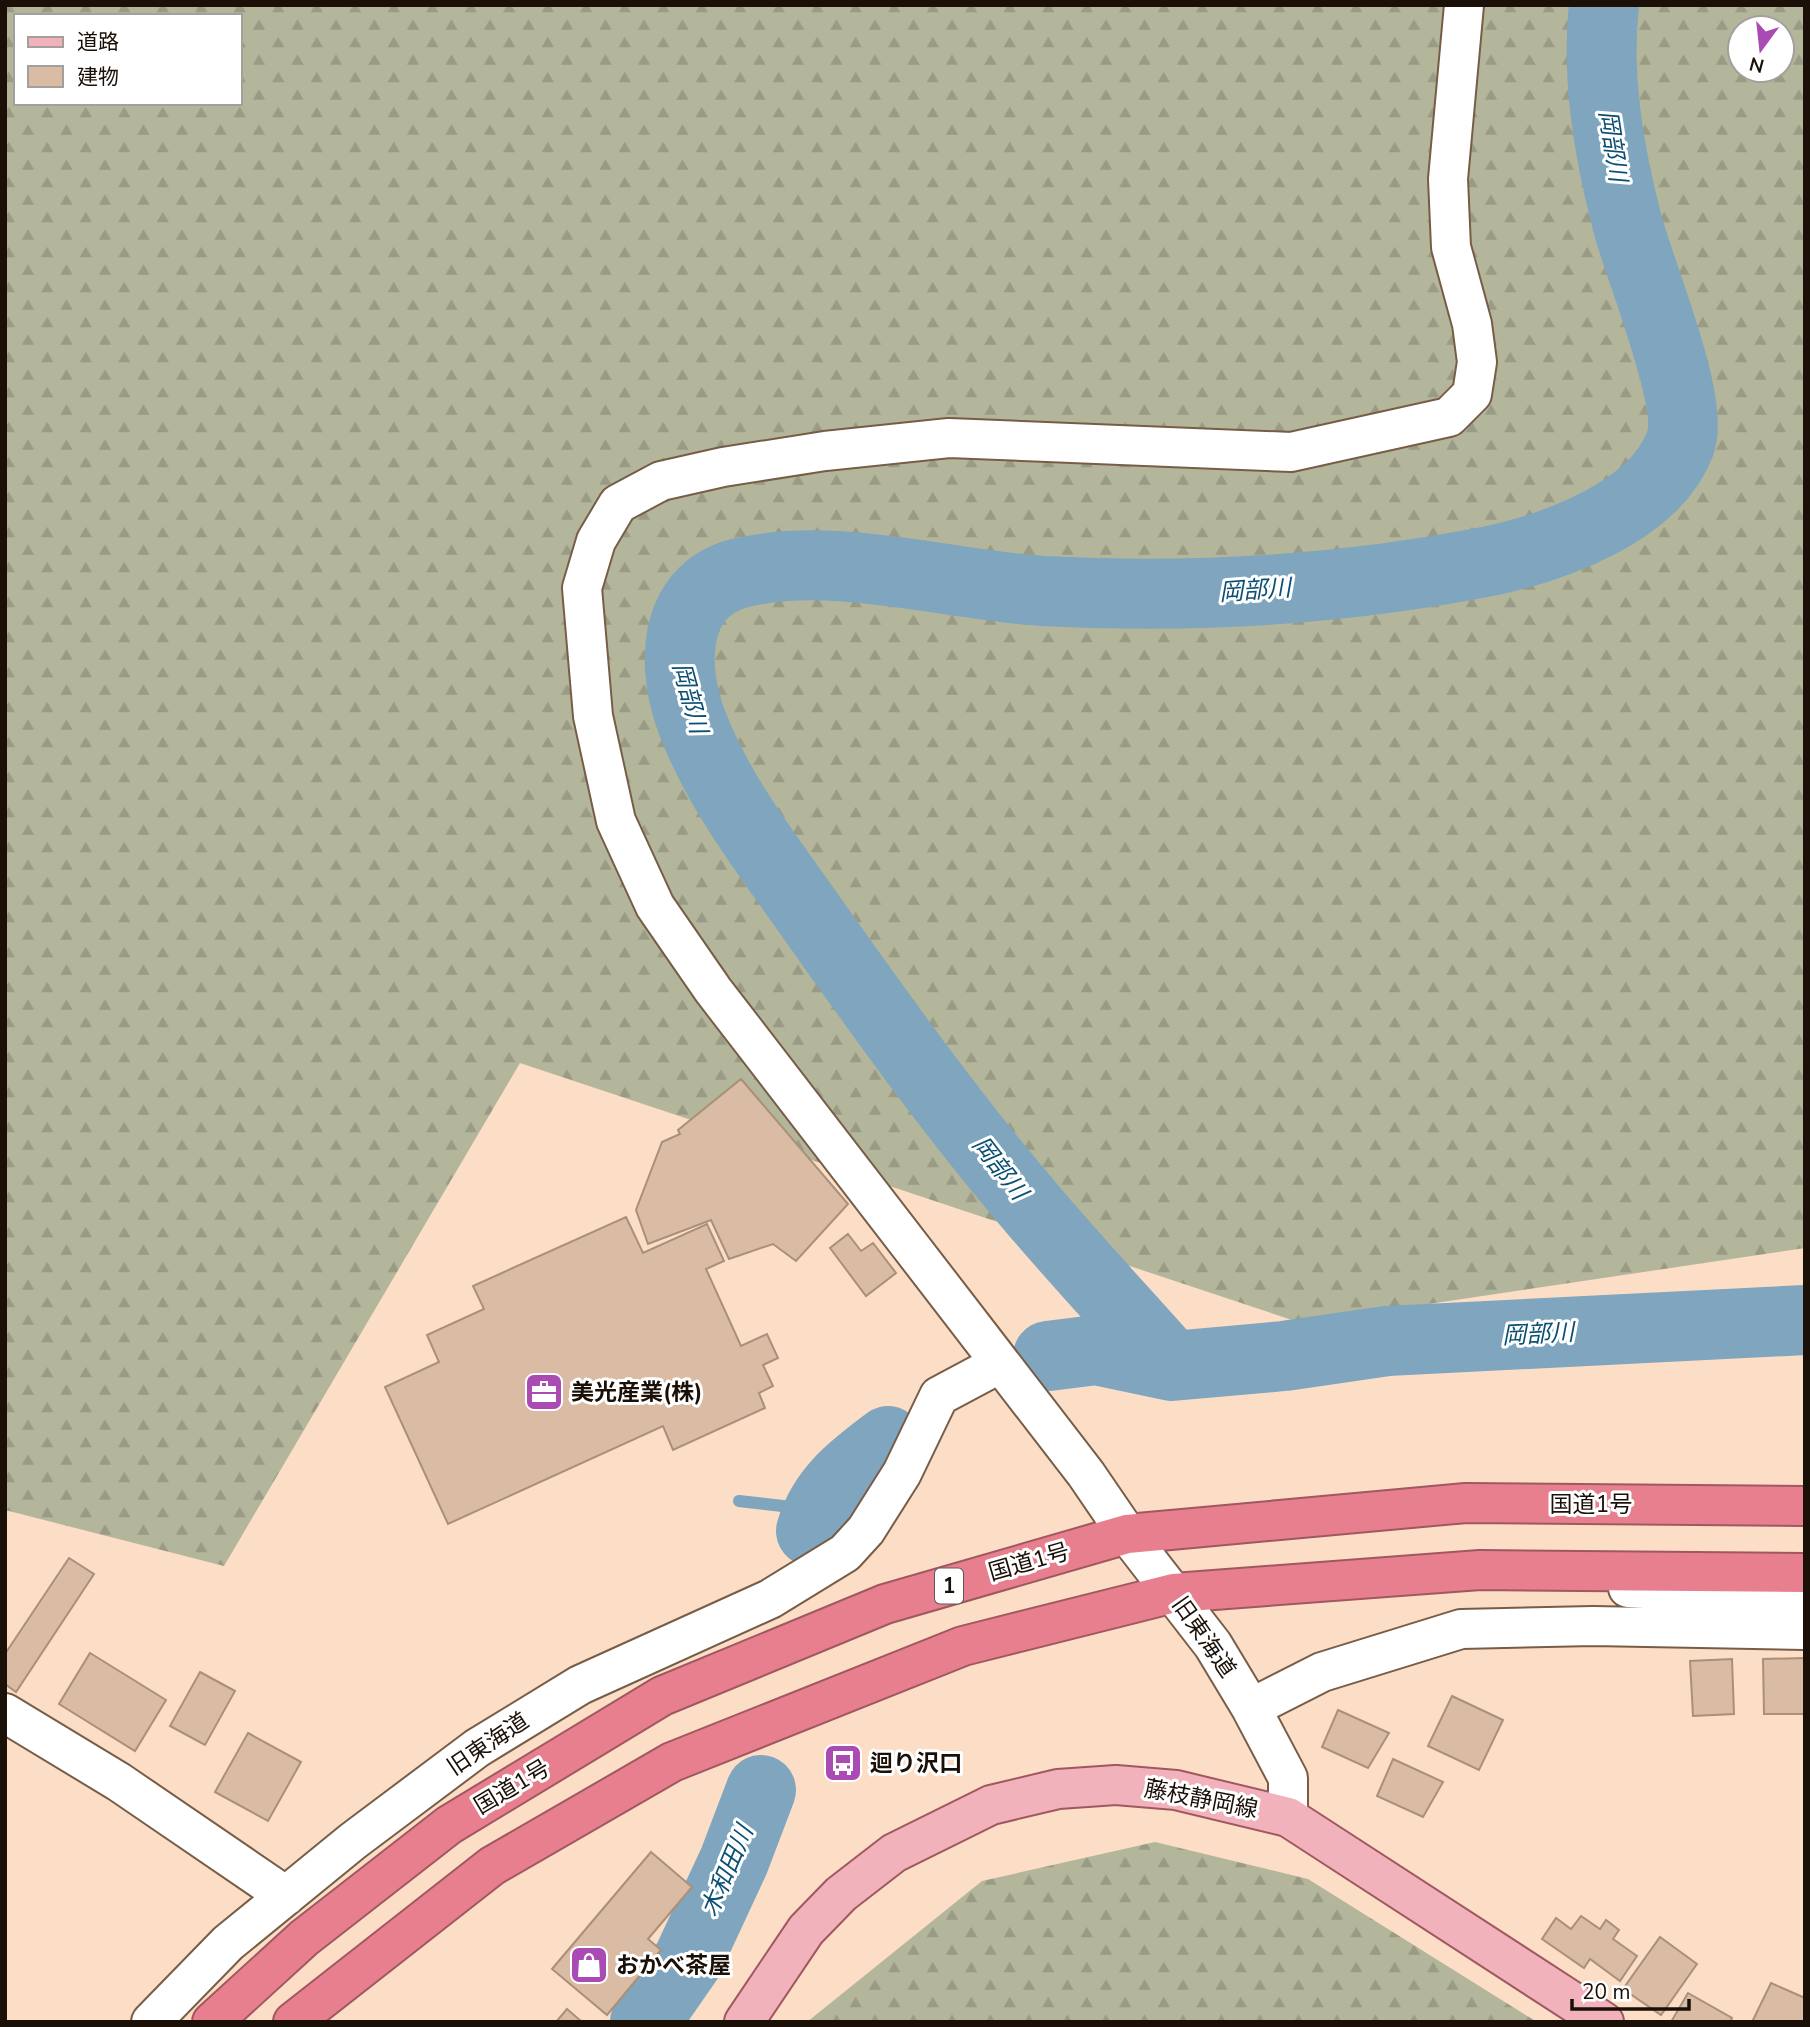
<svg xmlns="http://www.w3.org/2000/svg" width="1810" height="2027" font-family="'Nunito Sans','Noto Sans JP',sans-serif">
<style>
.forest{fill:url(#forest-firs);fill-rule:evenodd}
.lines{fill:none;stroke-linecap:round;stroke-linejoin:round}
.stream{stroke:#7fa5bf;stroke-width:12}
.river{stroke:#7fa5bf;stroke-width:70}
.building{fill:#dabca4;stroke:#ab8f78;stroke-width:2}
.minor-casing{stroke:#775d47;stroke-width:42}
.major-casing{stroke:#a05860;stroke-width:42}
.highway-casing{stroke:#a05860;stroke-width:42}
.minor{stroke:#fff;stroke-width:38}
.major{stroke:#f1b2bc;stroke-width:38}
.highway{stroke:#e87f8f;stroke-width:38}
.labels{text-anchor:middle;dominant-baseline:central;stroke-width:6;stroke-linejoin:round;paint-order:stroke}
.shield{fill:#fff;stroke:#5f5852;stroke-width:2}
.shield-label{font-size:21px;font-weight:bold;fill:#1b1008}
.poi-label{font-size:23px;font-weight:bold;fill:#1b1008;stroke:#fff;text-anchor:start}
.street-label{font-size:23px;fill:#1b1008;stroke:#fff}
.water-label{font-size:24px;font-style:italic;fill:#0b4f73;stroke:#fff}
</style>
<defs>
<pattern id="forest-firs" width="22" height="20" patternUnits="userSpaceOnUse" patternTransform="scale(1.75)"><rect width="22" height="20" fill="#b3b69b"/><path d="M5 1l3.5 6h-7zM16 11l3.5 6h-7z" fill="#999b84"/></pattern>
</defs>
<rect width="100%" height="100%" fill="#fcddc5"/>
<path class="forest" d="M5,5H1805V1248L1301,1323L520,1063L224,1566L5,1510ZM16,16H240V103H16ZM1740,28H1782V70H1740Z
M1155,1842L1308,1879L1537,2022H807L982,1881Z"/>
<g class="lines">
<path class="stream" d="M739,1501L817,1510"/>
<path class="river" d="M1048,1356L1096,1350L1172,1366L1284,1356L1387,1341L1805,1320
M1172,1366C1126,1314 1079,1264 1034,1211C955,1119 884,1020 814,921C770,858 721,797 693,725C671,670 670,591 740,573C834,550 948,585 1043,591C1192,599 1343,590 1490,561C1555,547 1654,512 1680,444C1696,402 1639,270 1627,222C1609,152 1596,77 1604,5
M811,1531C823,1489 854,1467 888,1441
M645,2022L688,1960L734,1861L761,1790"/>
</g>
<path class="building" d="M741,1079L848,1204L796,1261L773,1244L729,1259L711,1220L648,1244L636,1210L662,1142L680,1134L678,1130Z
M626,1217L643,1253L707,1224L724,1261L706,1269L741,1346L767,1334L778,1358L763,1365L773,1386L759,1393L765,1408L673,1450L663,1426L448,1524L385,1387L439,1362L427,1335L484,1309L473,1286Z
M848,1234L861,1251L873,1243L896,1273L866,1296L830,1248Z
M69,1558L94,1574L16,1692L5,1684V1654Z
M90,1653L166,1700L135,1751L59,1704Z
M1805,1658V1714H1764L1763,1659Z
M1732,1659L1734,1714L1693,1716L1690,1661Z
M200,1672L235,1691L205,1745L170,1726Z
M1452,1696L1503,1720L1479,1770L1428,1746Z
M1338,1710L1389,1733L1368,1768L1322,1747Z
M248,1733L301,1762L268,1821L215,1792Z
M1393,1759L1443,1782L1423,1817L1377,1796Z
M651,1852L692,1887L648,1939L661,1950L607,2015L552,1969Z
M1581,1916L1600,1929L1606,1920L1619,1930L1613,1939L1637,1956L1620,1981L1590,1959L1584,1968L1542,1939L1556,1918L1571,1929Z
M1660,1937L1697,1964L1661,2015L1623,1989Z
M1771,1983L1805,1998V2022H1752Z
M1688,1993L1732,2018L1730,2022H1671Z
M567,2009L582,2022H556Z"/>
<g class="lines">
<defs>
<path id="minor" d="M1628,1588L1805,1598
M1251,1708L1322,1672L1461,1629L1593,1626L1805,1630
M5,1713L119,1782L286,1896
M1288,1817V1778L1251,1708L1213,1645L1127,1534L1086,1474L713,990L655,906L616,821L593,716L582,588L596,541L618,504L661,481L723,467L825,451L949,438L1291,452L1449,417L1472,394L1477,362L1472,324L1451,247L1448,179L1464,5
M151,2022L228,1943L353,1841L477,1748L580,1685L770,1599L845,1553L866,1530L902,1473L939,1396L999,1364"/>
<path id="major" d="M744,2022L806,1930L841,1894L894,1853L991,1805L1058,1789L1116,1785L1176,1790L1288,1817L1604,2022"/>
<path id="highway" d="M212,2022L304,1938L449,1825L662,1696L885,1604L1127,1534L1466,1503L1805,1506
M293,2022L492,1866L672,1762L963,1646L1174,1593L1480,1570L1805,1573"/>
</defs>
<use href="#minor" class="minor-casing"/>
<use href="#major" class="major-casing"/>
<use href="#highway" class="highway-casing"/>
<use href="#minor" class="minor"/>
<use href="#major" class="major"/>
<use href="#highway" class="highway"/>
</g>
<defs>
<symbol id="office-square" viewBox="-11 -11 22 22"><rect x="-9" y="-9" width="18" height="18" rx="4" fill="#aa4bb4" stroke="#fff"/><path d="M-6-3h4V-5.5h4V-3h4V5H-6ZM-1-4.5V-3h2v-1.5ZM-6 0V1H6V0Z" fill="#fff"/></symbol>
<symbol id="bus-square" viewBox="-11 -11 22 22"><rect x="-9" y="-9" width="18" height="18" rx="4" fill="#aa4bb4" stroke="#fff"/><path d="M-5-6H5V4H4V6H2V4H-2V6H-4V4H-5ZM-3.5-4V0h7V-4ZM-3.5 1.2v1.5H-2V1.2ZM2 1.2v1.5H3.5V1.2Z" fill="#fff"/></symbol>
<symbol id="shop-square" viewBox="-11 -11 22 22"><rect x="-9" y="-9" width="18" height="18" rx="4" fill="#aa4bb4" stroke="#fff"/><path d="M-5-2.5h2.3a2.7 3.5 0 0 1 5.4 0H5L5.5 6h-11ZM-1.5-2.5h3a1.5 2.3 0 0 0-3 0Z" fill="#fff"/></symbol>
</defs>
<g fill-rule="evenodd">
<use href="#office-square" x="522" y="1370" width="44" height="44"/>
<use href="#bus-square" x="821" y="1741" width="44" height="44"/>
<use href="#shop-square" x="567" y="1943" width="44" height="44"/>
</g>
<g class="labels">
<rect class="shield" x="935" y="1568.5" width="28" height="35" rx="5"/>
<g class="shield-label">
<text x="949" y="1586">1</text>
</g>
<g class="poi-label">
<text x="571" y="1392">美光産業(株)</text>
<text x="870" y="1763">迴り沢口</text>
<text x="616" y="1965">おかべ茶屋</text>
</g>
<g class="street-label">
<text x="1591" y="1504">国道1号</text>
<text transform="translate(1029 1562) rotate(-16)">国道1号</text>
<text transform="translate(1204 1637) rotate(55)">旧東海道</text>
<text transform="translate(488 1744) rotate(-34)">旧東海道</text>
<text transform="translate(512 1787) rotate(-31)">国道1号</text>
<text transform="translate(1201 1799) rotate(11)">藤枝静岡線</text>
</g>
<g class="water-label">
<text transform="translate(1613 146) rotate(81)">岡部川</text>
<text transform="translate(1255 590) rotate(-4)">岡部川</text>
<text transform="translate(690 698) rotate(75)">岡部川</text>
<text transform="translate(1000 1168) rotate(52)">岡部川</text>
<text transform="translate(1538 1334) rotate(-3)">岡部川</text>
<text transform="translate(727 1871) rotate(-67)">木和田川</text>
</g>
</g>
<rect width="1810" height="2027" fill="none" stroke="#1b1008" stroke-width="14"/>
<rect x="14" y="14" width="228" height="91" fill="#ffffff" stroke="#a49f9c" stroke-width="2"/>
<rect x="28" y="37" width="35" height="10" fill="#f1b2bc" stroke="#a49f9c" stroke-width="2"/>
<text x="77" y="49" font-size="21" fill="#1b1008">道路</text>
<rect x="28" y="66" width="35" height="21" fill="#dabca4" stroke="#a49f9c" stroke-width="2"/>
<text x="77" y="84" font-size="21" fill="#1b1008">建物</text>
<g transform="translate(1761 49) rotate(195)"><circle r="33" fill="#ffffff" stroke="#a49f9c" stroke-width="2"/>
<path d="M0-5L12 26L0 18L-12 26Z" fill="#aa4bb4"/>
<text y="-10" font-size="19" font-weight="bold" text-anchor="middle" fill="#1b1008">N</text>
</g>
<path d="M1572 1999v10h117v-10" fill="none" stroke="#1b1008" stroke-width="3.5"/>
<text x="1582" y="1999" font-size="21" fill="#1b1008" stroke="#ffffff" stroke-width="5" paint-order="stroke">20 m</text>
</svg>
